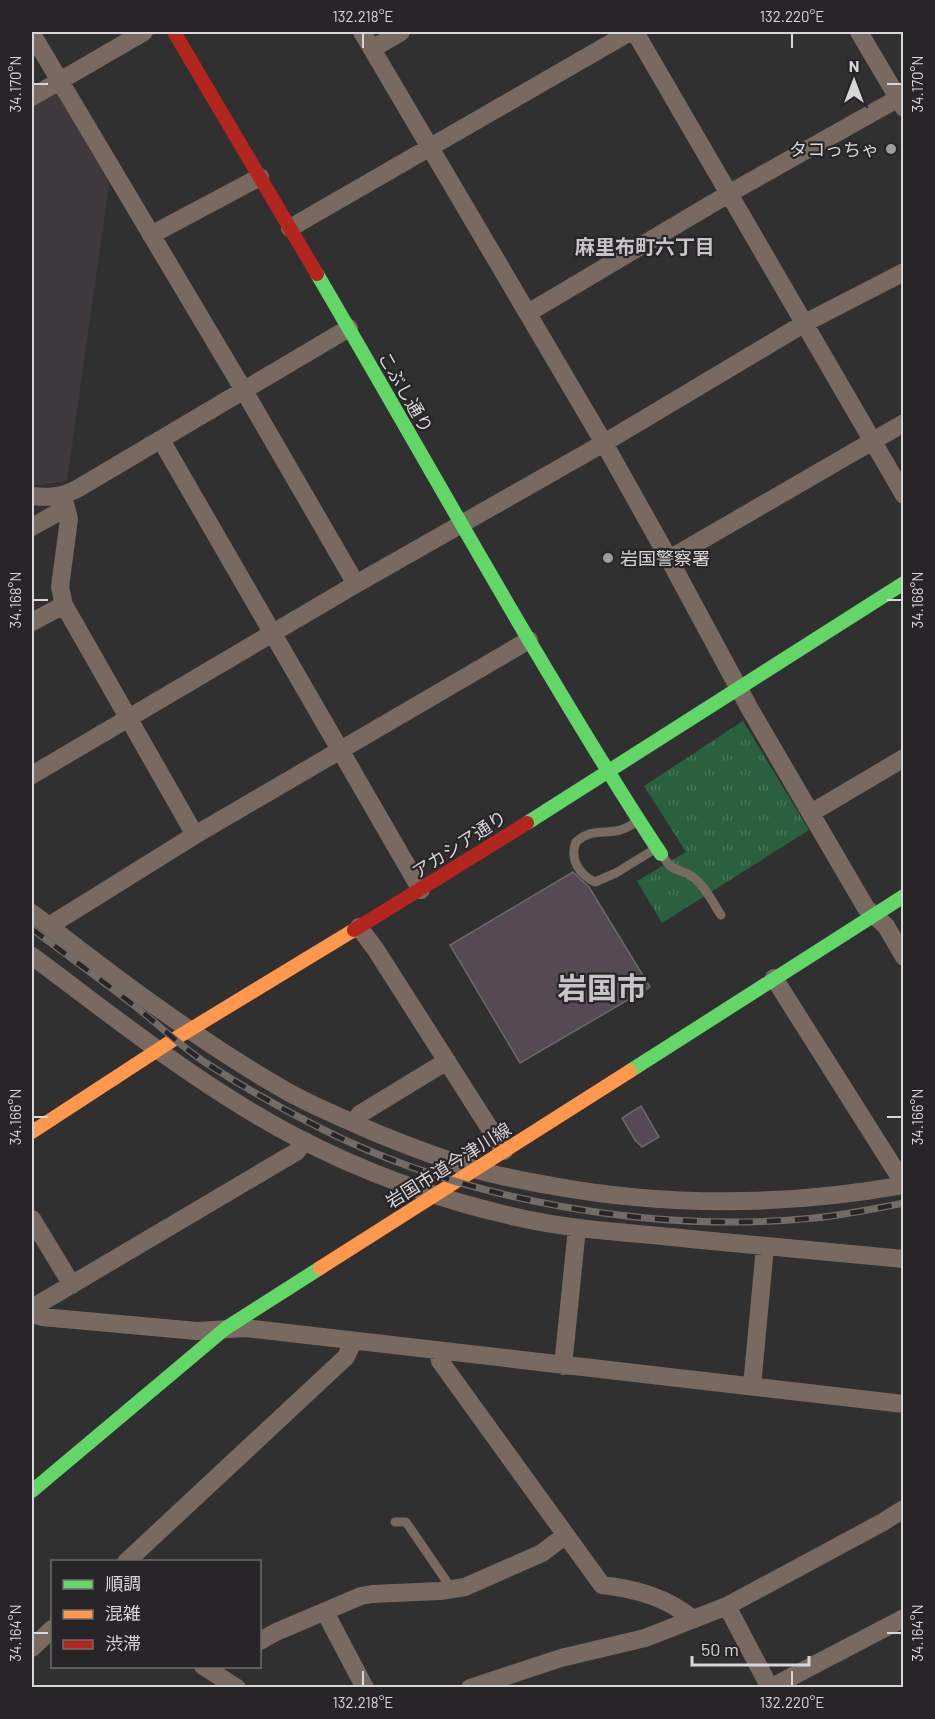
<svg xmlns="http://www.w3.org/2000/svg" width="935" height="1719" font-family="Barlow,'Noto Sans JP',sans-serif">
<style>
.built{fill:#3f393e}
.park{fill:url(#park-tufts)}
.building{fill:#564955;stroke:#6a696a;stroke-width:1.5}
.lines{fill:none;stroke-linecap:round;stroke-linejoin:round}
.lane{stroke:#786a60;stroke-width:9}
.street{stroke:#786a60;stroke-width:18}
.fast{stroke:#63d668;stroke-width:14}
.slow{stroke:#ff974d;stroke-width:14}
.jam{stroke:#b3261e;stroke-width:14}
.rail-casing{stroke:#726c67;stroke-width:7}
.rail{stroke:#282528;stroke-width:4.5;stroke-dasharray:14;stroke-linecap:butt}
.ticks{fill:none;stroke:#d8d6d8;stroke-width:2}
.poi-dot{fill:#9e9c9e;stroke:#282528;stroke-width:2}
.labels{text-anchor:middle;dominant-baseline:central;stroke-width:4.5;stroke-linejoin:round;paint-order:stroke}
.poi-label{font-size:18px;fill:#d8d6d8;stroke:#282528;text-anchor:end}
.street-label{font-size:18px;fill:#d8d6d8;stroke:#282528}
.neighbourhood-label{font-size:20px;font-weight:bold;fill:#c7c4c7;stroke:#282528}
.town-label{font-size:30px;font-weight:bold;fill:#c7c4c7;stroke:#282528}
.neatline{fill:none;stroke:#d8d6d8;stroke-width:2}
.ticks-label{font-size:15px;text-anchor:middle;fill:#d8d6d8}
</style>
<defs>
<pattern id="park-tufts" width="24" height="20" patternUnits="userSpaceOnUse" patternTransform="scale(1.5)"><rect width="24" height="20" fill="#29603d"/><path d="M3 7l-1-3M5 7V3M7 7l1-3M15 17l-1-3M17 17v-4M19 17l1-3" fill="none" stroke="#477658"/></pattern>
</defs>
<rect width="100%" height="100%" fill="#313031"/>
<path class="built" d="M59,89L110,177L67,481L33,486L32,105Z"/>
<path class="park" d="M743,721L809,830L662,923L637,881L686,852L644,786Z"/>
<path class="building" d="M573,872L589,887L650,987L520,1063L450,945Z
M641,1106L659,1137L642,1147L635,1140L622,1118Z"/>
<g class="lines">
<path class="lane" d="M637,821C612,841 597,823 576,842C569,860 580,875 595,882L616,873L655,849
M663,856C673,874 679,867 693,877C705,886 713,903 721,915
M395,1522H406L447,1582L449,1589"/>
<path class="street" d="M362,32L604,443L669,559L751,711L866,908L886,926L904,957
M635,32L904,495
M859,32L904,108
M32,34L243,389L356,584
M372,49L401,32
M32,97L144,32
M290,228L630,32
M151,235L260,177
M528,313L730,193L904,95
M161,440L421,890
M32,496C49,498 61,497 77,489L349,328
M63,496L69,519L60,587L64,605L195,835
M32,527L66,508
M669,559L904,423
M32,622L64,605
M32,775L356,584L604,443L805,323L904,272
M811,813L904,758
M32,913C112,975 193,1037 281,1088C308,1104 338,1116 367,1129C402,1144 438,1157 474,1169C500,1177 527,1181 553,1186C669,1207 787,1206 904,1185
M49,926L195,835L529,640
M359,927L376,950L504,1151
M32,956C117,1019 199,1086 294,1136C363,1172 440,1200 516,1217C567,1229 620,1232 672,1237C749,1245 826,1252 904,1259
M774,978L899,1176L901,1185
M353,1123L360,1114L447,1061
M32,1219L72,1285
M32,1308L296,1152L305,1141
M32,1314L42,1317L197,1331L245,1328L904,1404
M439,1351L440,1361L602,1585C636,1589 666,1597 693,1619
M563,1366L577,1228
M752,1386L765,1247
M126,1562L346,1357L353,1341
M727,1606L770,1688
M325,1612L365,1688
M260,1641L276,1632L361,1596L372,1594L440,1591L465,1587L542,1553L566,1535
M32,1648L52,1629
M203,1666L237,1688
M470,1688L561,1658L645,1638L727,1606L883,1522L904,1509
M770,1688L904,1618"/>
<path class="fast" d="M317,274C391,400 462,527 536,652C577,721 617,788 661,854
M527,823L904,583
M630,1071L904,896
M32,1491L226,1328L320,1268"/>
<path class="slow" d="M32,1132L173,1040L354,930
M320,1268L630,1071"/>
<path class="jam" d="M174,32L317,274
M354,930L527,823"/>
<defs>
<path id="rail" d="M32,929C65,954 99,978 131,1003C157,1023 179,1045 206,1063C243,1087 282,1109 322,1129C465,1201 655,1234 814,1218C844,1215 874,1209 904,1203"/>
</defs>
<use href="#rail" class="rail-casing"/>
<use href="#rail" class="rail"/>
</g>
<path class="ticks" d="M363,33V48M792,33V48M33,84H48M887,84H902M33,600H48M887,600H902M33,1117H48M887,1117H902M33,1633H48M887,1633H902M363,1671V1686M792,1671V1686"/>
<g class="poi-dot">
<circle cx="891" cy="149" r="6"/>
<circle cx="608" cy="558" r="6"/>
</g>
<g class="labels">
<g class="poi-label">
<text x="879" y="149">タコっちゃ</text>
<text x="620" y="558" text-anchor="start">岩国警察署</text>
</g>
<g class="street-label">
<text transform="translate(406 392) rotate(60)">こぶし通り</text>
<text transform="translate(459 844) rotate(-33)">アカシア通り</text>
<text transform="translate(448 1165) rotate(-32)">岩国市道今津川線</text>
</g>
<g class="neighbourhood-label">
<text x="645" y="246">麻里布町六丁目</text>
</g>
<g class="town-label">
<text x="602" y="987">岩国市</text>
</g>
</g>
<rect width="935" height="1719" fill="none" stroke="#282528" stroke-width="66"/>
<rect x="51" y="1560" width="210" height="108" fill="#282528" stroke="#6e6c6e" stroke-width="1.5"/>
<rect x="63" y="1580" width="30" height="9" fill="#63d668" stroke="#6e6c6e" stroke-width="1.5"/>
<text x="105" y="1590" font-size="18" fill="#d8d6d8">順調</text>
<rect x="63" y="1610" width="30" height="9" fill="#ff974d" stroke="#6e6c6e" stroke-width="1.5"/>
<text x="105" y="1620" font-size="18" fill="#d8d6d8">混雑</text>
<rect x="63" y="1640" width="30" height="9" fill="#b3261e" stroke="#6e6c6e" stroke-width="1.5"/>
<text x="105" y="1650" font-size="18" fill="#d8d6d8">渋滞</text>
<g transform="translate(854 81)" stroke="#282528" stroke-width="4.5" paint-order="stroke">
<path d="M0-4.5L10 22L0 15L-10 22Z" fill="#d8d6d8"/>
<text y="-9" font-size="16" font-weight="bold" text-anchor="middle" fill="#d8d6d8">N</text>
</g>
<path d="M692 1656v9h117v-9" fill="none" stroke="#d8d6d8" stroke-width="3"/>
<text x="701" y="1656" font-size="18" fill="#d8d6d8" stroke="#282528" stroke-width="4.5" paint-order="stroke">50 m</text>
<rect x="33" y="33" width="869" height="1653" class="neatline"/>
<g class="ticks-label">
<text x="363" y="22">132.218°E</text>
<text x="792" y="22">132.220°E</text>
<text transform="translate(16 84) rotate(-90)" y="5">34.170°N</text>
<text transform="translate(918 84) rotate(-90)" y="5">34.170°N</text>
<text transform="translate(16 600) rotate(-90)" y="5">34.168°N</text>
<text transform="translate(918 600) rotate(-90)" y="5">34.168°N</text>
<text transform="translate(16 1117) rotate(-90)" y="5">34.166°N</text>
<text transform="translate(918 1117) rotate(-90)" y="5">34.166°N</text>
<text transform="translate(16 1633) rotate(-90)" y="5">34.164°N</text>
<text transform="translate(918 1633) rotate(-90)" y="5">34.164°N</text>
<text x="363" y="1708">132.218°E</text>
<text x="792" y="1708">132.220°E</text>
</g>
</svg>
